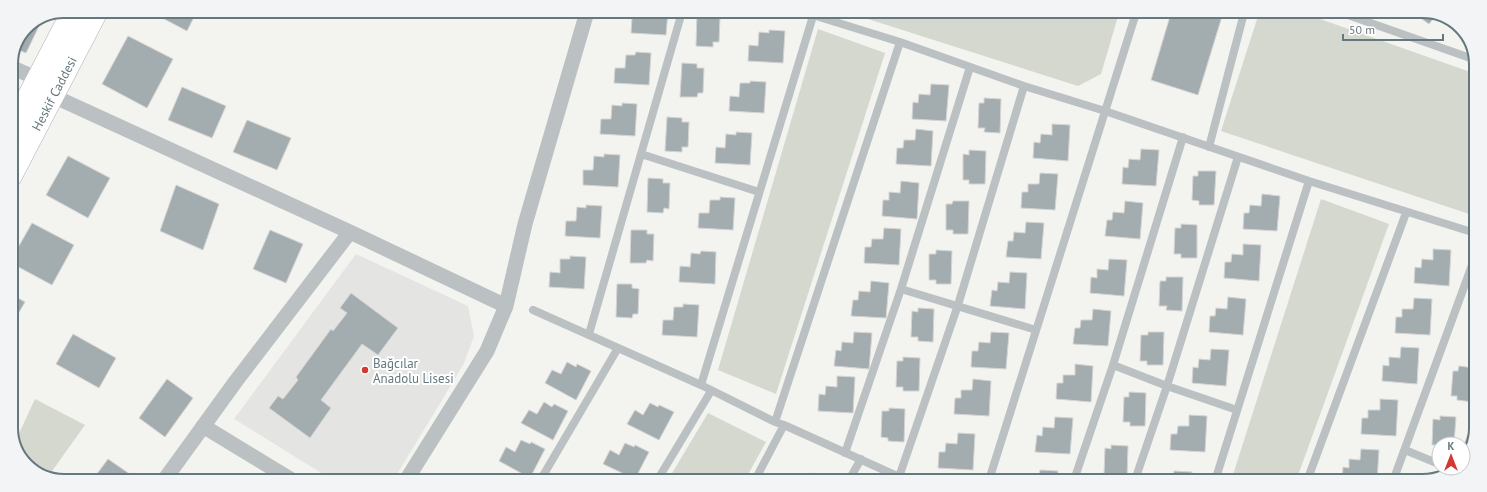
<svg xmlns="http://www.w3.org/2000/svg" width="1487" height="492" font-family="'PT Sans',sans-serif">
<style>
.built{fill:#e4e4e3}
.green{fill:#d4d8cf}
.building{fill:#a3acae;stroke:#d5d4d3}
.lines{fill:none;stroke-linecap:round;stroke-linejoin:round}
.secondary-casing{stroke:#adb4b6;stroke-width:23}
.lane{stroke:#bbc0c2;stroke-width:8}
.street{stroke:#bbc0c2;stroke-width:15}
.secondary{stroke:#fff;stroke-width:22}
.poi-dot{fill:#d13932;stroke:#fff;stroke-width:1.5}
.labels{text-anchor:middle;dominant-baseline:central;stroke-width:4;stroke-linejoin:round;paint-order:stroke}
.street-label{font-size:13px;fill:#65787e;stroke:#fff}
.poi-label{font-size:13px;fill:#65787e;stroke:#fff;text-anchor:start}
.rim{fill:none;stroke:#65787e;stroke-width:2}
</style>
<rect width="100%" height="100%" fill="#f3f3f0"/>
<path class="built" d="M356,254L468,306L474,336L464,363L456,377L394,479H331L234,419Z"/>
<path class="green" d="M849,13H1119L1101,74L1078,86Z
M1259,13H1303L1476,74L1475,216L1221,131Z
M818,29L885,53L776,394L718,370Z
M1321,199L1389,224L1296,481H1231Z
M35,399L85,425L47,478L22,461L15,442Z
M708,413L766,442L745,480H668Z"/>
<path class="building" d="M149,11H197L187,31Z
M642,12H668L666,35L631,33L632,18H642Z
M697,12L713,13V17H720L719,42H713V47L696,46Z
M1171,13H1223L1198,95L1151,80Z
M1415,14H1437L1429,24Z
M42,20L26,53L16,49L27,26Z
M769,30L785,31L783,63L748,61L749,45L758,46L759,32L769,33Z
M128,36L173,59L147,108L102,84Z
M636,52L651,53L649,85L614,83L615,68H625L626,55H635Z
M682,63L697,64V68H704L703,93H698L697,97H680Z
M750,81L766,82L764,113L729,111L730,96L739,97L740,83H750Z
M931,84L949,85L946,121L912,119L913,102L918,103L919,94L930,95Z
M182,87L226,106L212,138L168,120Z
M984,98L1001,99L1000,133L984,132L985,128H978L979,103H984Z
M622,103L637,104L635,136L600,134L601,119H611L612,105L622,106Z
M667,117L682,118V122H689L688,147H682V152L665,151Z
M247,120L291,138L277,170L233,152Z
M1052,124L1070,125L1068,161L1033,158L1034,142L1040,143L1041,134L1052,135Z
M916,129L933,131L931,166L896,164L897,148H903L904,140H915Z
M736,132L752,133L750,165L715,163L716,147L725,148L726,134L736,135Z
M1141,149L1159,150L1156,186L1122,184L1123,167L1128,168L1129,159L1140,160Z
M969,150L986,151L985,184H969V180H963V154L969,155Z
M604,154L620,155L618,187L583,185V170H593L594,156L604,157Z
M68,156L110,178L88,218L46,195Z
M1198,171H1216L1214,205H1199V201L1192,200L1193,176H1198Z
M1040,173L1058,174L1055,210L1021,208L1022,192H1028V184H1039Z
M648,178L663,179V183H670L669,209L664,208L663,213L647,212Z
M901,181L919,183L917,219L882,216L883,200H889V192L900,193Z
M176,185L219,204L203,250L160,231Z
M1262,194L1280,196L1277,231L1243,229L1244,213H1249L1250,205L1261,206Z
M720,197L735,198L733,230L698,228L699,213H709L710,200H720Z
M953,201H969L968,234H953V230H946V204H952Z
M1125,201L1143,203L1140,239L1105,236L1107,220H1112L1113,212L1124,213Z
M586,205L602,206L600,238L565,236L566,221H576L577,207L586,208Z
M1026,222L1044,223L1041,259L1006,257L1008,241H1013L1014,232L1025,233Z
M32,223L74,245L52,285L11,263V260Z
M1181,224L1197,225V258H1181V254H1174L1175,228H1181Z
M884,228L901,229L899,265L864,263L865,247H871L872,239H883Z
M270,230L303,244L286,283L253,269Z
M631,230H647V234H654L653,261L647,260L646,263H630Z
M1243,244L1261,245L1259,281L1224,278L1225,262H1231L1232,254L1243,255Z
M1433,249L1451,250L1449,286L1414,283L1415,267L1421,268L1422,259L1433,260Z
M936,250L952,251L951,284H936V280H929V254H936Z
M701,251L716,252L715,284L679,282L680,266L690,267L691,253L700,254Z
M570,256L586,257L584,289L549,287L550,272L560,273V259H570Z
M1109,259L1127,260L1124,296L1090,293L1091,277L1097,278V269L1108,270Z
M1010,272L1027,273L1025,309L990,306L992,290L997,291L998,282L1009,283Z
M1166,277H1183L1182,311L1166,310L1167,306H1159L1160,281H1166Z
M871,281L889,283L886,318L851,316L853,300H858L859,291L870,292Z
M617,284H632V288L639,289L638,314H633L632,318L616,317Z
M351,293L398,328L378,355L362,344L321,400L331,408L310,438L269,408L278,396L283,399L298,380L296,377L331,329L333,331L347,313L340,308Z
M11,294L25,302L11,326Z
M1228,297L1246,299L1243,335L1209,332L1210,316H1215L1216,308L1227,309Z
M1414,298L1432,299L1430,335L1395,333L1396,317H1402V309H1413Z
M683,304L699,305L697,337L662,335L663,320H673L674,307H683Z
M918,308L934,309L933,342L918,341V337H911L912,311L918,312Z
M1093,309L1111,311L1108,346L1073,344L1075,328H1080L1081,320H1092Z
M1471,319H1474V345H1469Z
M854,332L872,333L869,369L834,366L836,350L841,351L842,342L853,343Z
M991,332L1009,333L1006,369L971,367L972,351H978L979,342L990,343Z
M1148,332H1164L1163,365H1147V361H1140L1141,335H1148Z
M73,334L116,358L99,388L56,364Z
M1401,347L1419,348L1417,384L1382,381L1383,365L1389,366V357L1400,358Z
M1211,349L1229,350L1226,386L1192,383L1193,367L1198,368L1199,359L1210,360Z
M903,357L920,358L919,391H903V387H896L897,361H903Z
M567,362L576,367L577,364L591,371L576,400L545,383L552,370L561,374Z
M1075,364L1093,366L1091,402L1056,399L1057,383H1063V375H1075Z
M1459,366L1474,368L1473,402L1457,400V396H1451L1453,371H1458Z
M837,376L855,377L853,413L818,411L819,394L825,395L826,386L837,387Z
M167,379L193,398L165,437L139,418Z
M973,379L991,381L989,416L954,414L955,398H961V390H972Z
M1129,392L1146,393L1145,426H1130V422H1123L1124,397H1129Z
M1380,399L1398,400L1396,436L1361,434L1362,418H1368V410H1380Z
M544,402L552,407L554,404L568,411L553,440L521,423L529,410L537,414Z
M650,403L658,407L659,405L674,412L659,440L627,424L635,410L643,415Z
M889,408L905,409L904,442L888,441V438L881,437L882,411H889Z
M1189,415L1207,416L1205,452L1170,450L1171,434H1177L1178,426H1189Z
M1440,416L1456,417L1454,444H1439V449L1438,445H1432L1433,419L1440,420Z
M1055,417L1073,418L1070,454L1035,452L1037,435L1042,436L1043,427L1054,428Z
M958,433L975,434L973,470L938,468L939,452H945L946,443L957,444Z
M521,440L530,444L531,442L545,449L530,478L499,461L506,447L515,452Z
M625,443L634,447L635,445L649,452L635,479L603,464L610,450L619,455Z
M1111,445L1128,446L1127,479L1111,478V475L1104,474L1105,448L1111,449Z
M1361,449L1379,450L1377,481H1342L1343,467L1349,468V459L1360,460Z
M108,459L134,477L133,478H94Z
M1040,470L1058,471L1057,480H1039Z
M1174,471L1192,472L1191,481H1173Z
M810,473L828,477L827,480H809Z
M1420,477L1434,478L1424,481H1413V479H1420Z"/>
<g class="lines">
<defs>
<g id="secondary">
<path d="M11,130L73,11"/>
<path id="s1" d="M11,176L97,11"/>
</g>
</defs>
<use href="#secondary" class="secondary-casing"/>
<path class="lane" d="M803,12L900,42L1024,86L1105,111L1309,181L1475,233
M1345,14L1476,60
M1209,147L1244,13
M641,154L759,192
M901,289L1036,330
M533,310L701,385L775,422L784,425L906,480
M589,334L682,12
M1113,365L1167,386L1237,410
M701,385L813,16
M775,422L900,42
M1405,450L1439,464
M845,453L901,289L970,67
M1463,458L1473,431
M1449,468L1455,470
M899,477L958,305L1024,86
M541,479L618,348
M658,479L711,391
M755,480L784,425
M849,480L861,459
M989,480L1136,13
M1074,480L1113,365L1183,137
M1135,480L1167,386L1238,157
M1215,481L1309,181
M1307,481L1406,213
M1393,481L1475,257"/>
<path class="street" d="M11,67L38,79
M53,96L350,232L506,306
M203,426L290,479
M165,479L236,381L350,232
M407,479L487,351L506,306L525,224L587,12"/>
<use href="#secondary" class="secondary"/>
</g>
<circle class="poi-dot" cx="365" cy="370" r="4"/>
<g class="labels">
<g class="street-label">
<text stroke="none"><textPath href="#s1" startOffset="93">Heskif Caddesi</textPath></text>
</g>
<g class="poi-label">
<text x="373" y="363">Bağcılar<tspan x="373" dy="15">Anadolu Lisesi</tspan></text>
</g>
</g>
<path d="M0 0H1487V492H0ZM64 18H1423A46 46 0 0 1 1469 64V428A46 46 0 0 1 1423 474H64A46 46 0 0 1 18 428V64A46 46 0 0 1 64 18Z" fill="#f3f4f5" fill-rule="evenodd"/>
<path class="rim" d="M64 18H1423A46 46 0 0 1 1469 64V428A46 46 0 0 1 1423 474H64A46 46 0 0 1 18 428V64A46 46 0 0 1 64 18Z"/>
<g transform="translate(1451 456)"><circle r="19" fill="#ffffff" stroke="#c1c9cb"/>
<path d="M0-3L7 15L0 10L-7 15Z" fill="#d13932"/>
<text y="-6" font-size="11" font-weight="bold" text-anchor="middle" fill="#65787e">K</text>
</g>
<path d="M1343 34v6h100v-6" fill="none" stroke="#65787e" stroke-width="2"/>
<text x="1349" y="34" font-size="12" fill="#65787e" stroke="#ffffff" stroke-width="3" paint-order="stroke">50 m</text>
</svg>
